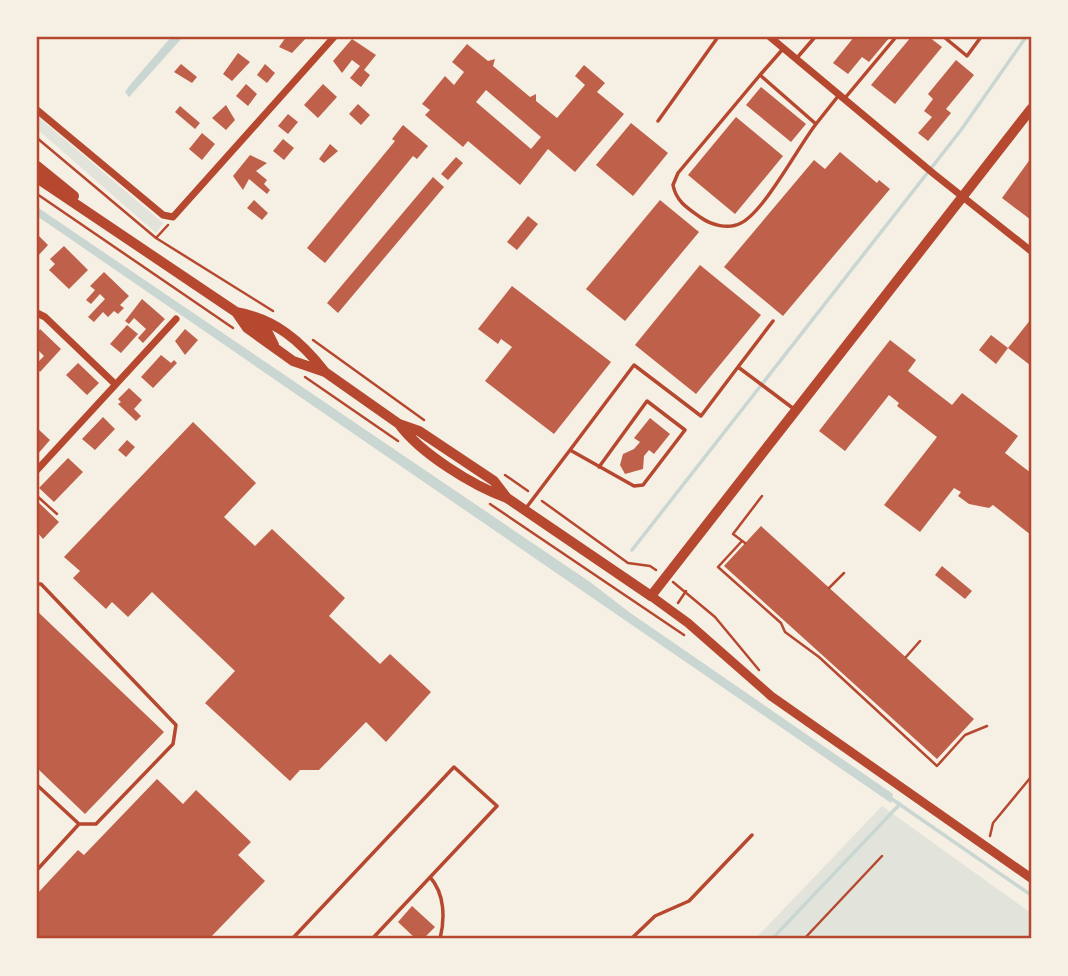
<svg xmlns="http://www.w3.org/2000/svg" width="1068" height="976" font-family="'Fira Sans Condensed',sans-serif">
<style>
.green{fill:#e2e4dc}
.water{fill:#c9d6d2}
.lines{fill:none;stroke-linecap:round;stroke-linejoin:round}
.stream{stroke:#c9d6d2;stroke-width:3.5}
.building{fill:#bf614a;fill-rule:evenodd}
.path{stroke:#b5482f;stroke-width:2.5}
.service{stroke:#b5482f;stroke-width:3.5}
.minor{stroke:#b5482f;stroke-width:7}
.tertiary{stroke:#b5482f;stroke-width:9}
.secondary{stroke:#b5482f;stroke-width:10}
.neatline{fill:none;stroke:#b5482f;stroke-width:2.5}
</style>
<rect width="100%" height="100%" fill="#f6efe4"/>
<path class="green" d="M37,116L163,223L156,233L37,129Z
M882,806L1031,913V939H755Z"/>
<path class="water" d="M171,37H183L129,97L125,92L130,85Z
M37,207L590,582L629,612L893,794L891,803L37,216Z"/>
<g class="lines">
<path class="stream" d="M632,550L961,130L1026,37
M889,797L1031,895
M772,939L900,804"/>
</g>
<path class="building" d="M286,37H307L292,53L279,47Z
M854,37H890L869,62L862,57L848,74L833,63Z
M911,37H929L942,47L895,104L871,85Z
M352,39L376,55L364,70L370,75L361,87L350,78L360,66L352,60L342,73L333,61Z
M467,44L488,61L495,59L493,66L530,97L536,94V101L557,118L585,85L575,76L584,65L605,83L597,92L624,114L575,172L548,149L520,185L468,141L463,147L425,115L430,110L422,104L445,76L454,85L464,72L452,62ZM486,90L541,137L531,149L476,102Z
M238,53L250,62L232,81L223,74Z
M956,60L974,75L946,109L951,113L928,141L918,133L932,117L924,111L933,99L928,94Z
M181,64L197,77L192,83L174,72Z
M265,64L275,73L267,83L257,75Z
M246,84L257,94L248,106L236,96Z
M323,84L337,97L318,118L304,105Z
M761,87L806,124L791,142L746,105Z
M358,104L370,115L361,125L349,114Z
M226,105L235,120L226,130L212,118Z
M180,106L200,123L195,129L175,112Z
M288,114L298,122L288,134L278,126Z
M736,117L783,156L735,214L688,175Z
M631,123L668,153L633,196L596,165Z
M403,125L428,146L417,159L413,156L325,263L307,248L395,141L392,139Z
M202,133L215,144L202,160L189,149Z
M283,139L294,148L284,160L273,151Z
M330,144L338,151L324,163L319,159Z
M840,152L877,183L879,180L890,189L783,316L724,267L814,160L825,169Z
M250,155L267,163L256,171L267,180L264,184L270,190L267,194L249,179L243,190L233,176Z
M456,157L463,163L448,180L441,174Z
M1031,158V220L1002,198Z
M433,177L444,187L338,313L327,303Z
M254,200L268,213L262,220L247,208Z
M660,200L699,232L625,321L586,289Z
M528,216L538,224L517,250L507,242Z
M37,234L48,245L37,257Z
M64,246L88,270L69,289L49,270L55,264L50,259Z
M700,265L761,315L696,394L635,345Z
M104,272L129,296L120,305L124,308L118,314L114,311L108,317L103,312L94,322L88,317L105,299L100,294L91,304L86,300L95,290L90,286Z
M512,286L611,362L554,434L485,381L512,347L501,339L498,344L478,329Z
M142,299L165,319L143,343L138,338L146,329L134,318L129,324L125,321Z
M1031,319L1030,365L1008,348L996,364L979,350L991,335L1008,348Z
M127,325L138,334L121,353L110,344Z
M40,329L61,349L40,372L37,368V363L44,356L39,351L37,355V333Z
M185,329L198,340L185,355L175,341Z
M890,340L916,360L908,371L952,405L962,393L1018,436L1005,453L1031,473V535L993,505L989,508L969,504L958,496L961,492L954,488L920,532L884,505L937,437L897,406L899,403L889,395L845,451L819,431Z
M161,355L171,363L174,360L177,363L153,388L141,377Z
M78,363L99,383L87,395L66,375Z
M129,388L142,400L134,409L141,416L136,421L118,404L121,402L118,399Z
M103,417L115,429L95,450L82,439Z
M650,418L670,434L654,454L649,450L644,456L643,469L625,474L620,465L623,454L634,449L640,442L634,438Z
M193,422L256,483L224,517L255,546L272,529L345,598L329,616L380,664L390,654L431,692L386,742L366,722L319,770H300L290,781L205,703L235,671L152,592L128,617L112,602L106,609L73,578L80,571L64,557Z
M37,428L50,440L37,455Z
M127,440L135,447L126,457L118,450Z
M68,458L83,472L54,502L39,488Z
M37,501L59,522L43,539L37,532Z
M761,526L974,719L937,759L724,566Z
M942,566L972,591L965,599L935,575Z
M37,611L164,732L85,814L37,768Z
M157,779L183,804L196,790L251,842L238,855L265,881L209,939H37V894L78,850L84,855Z
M412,906L435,927L423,939H416L398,922Z"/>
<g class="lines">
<path class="path" d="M37,138L156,238L273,311
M37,194L233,328
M156,238L168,225
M313,340L424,420
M305,377L398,441
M505,475L528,491
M37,496L57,514
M542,501L628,563L650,566L656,570
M490,504L684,635
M742,541L718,567L781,623L785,632L819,657L937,766L965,735L987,726
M745,543L733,534L762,496
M673,582L715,617L759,670
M829,588L844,573
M678,603L686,591
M906,657L920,641
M990,836L993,823L1031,777
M804,939L882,856"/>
<path class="service" d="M944,37L967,56L981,37
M782,50L760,75L816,124L839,95
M796,59L815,37
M760,75L678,173L673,185C676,201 687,208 700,217C711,225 728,230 741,223C764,212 798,147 816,124
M845,98L896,37
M658,121L718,37
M773,321L738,367L794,409
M570,450L634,365L701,416L738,367
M526,508L570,450L634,486L643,485L685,430L647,401L599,467
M37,584H41L176,725L173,744L96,824H79L37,785
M37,870L79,824
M430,877C445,894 445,919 440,939
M292,939L454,767L497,806L372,939
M631,939L655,916L689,901L752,835"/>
<path class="minor" d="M770,37L934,174L1031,251
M37,110L163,215L173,217L334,37
M37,313L45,317L115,384
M37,470L176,319"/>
<path class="tertiary" d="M651,596L688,623L771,696L1031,878"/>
<path class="secondary" d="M37,166L74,196
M37,178L236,312L247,328L293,361L325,372L399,424L419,431L494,481L507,498
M236,312C275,319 301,341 325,372
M246,317L266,329L274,345
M399,424C420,453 473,486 507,498L651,596L1031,109"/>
</g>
<rect width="1068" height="976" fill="none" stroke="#f6efe4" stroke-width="77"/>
<rect x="38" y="38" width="992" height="899" class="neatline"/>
</svg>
